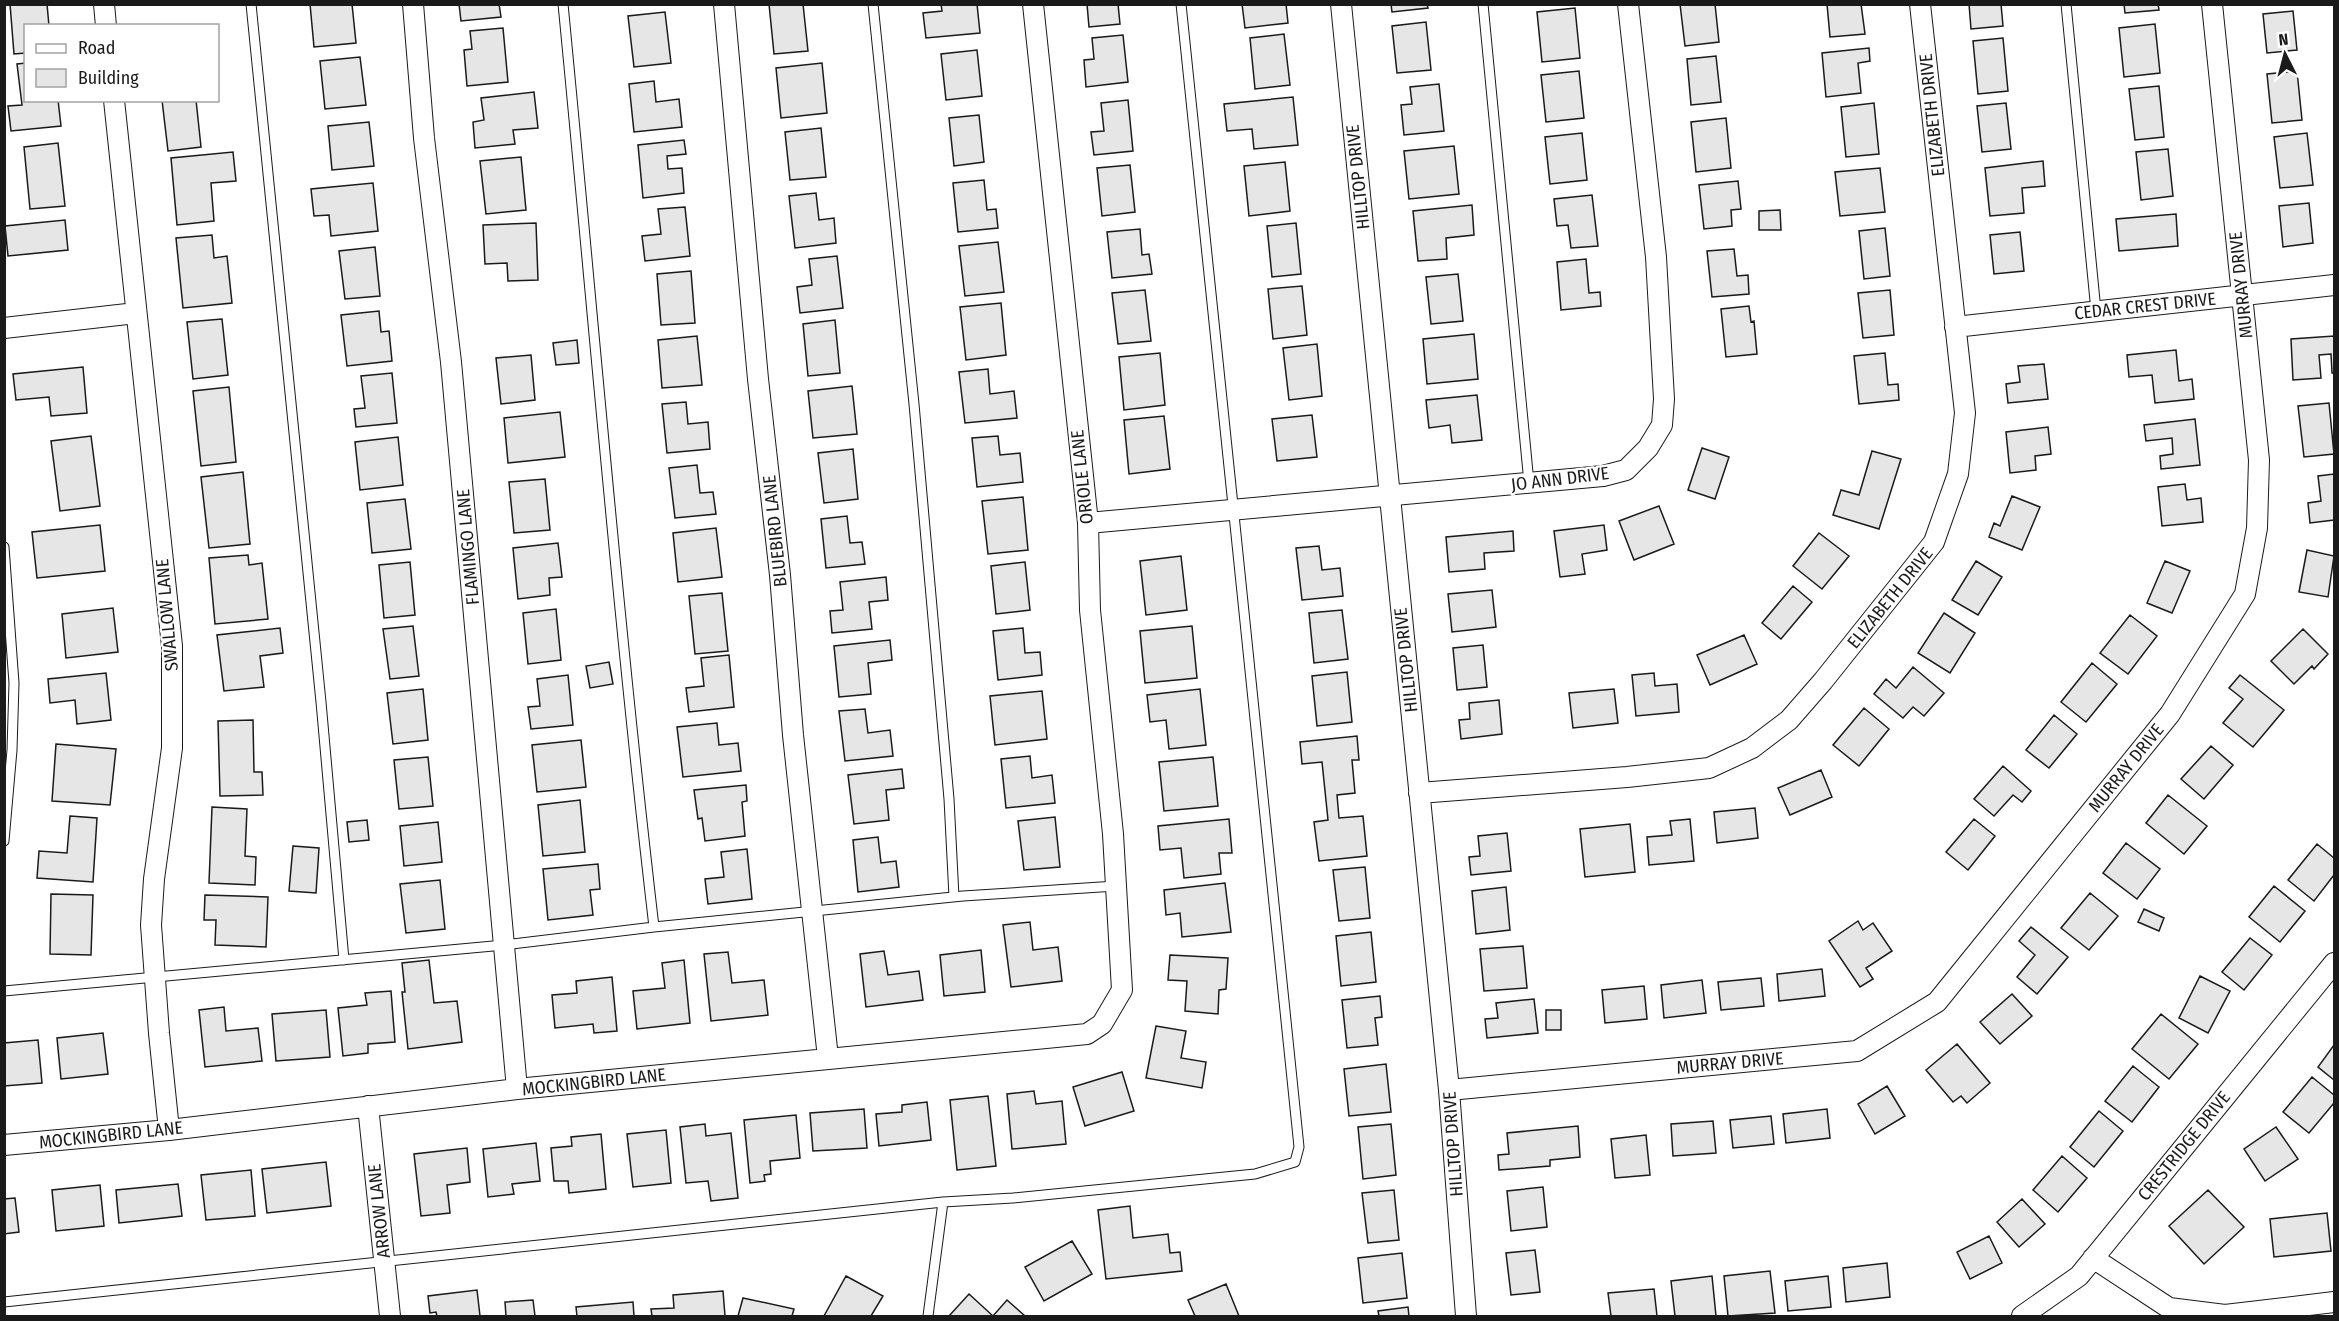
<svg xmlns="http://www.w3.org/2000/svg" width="2339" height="1321" font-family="'Fira Sans Condensed',sans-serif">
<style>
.building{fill:#e6e6e6;stroke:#1a1a1a;stroke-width:1.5}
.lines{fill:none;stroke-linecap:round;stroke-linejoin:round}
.lane-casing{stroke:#1a1a1a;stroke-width:11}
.street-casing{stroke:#1a1a1a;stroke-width:22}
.lane{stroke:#fff;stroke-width:9}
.street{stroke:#fff;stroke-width:20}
.labels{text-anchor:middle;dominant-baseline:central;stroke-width:4.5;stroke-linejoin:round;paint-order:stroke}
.street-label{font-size:18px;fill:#1a1a1a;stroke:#fff}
</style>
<rect width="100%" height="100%" fill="#fff"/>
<path class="building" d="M10,4H47L49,26H26V53L14,54Z
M310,4H352L356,43L314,47Z
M459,4H499L501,17L461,21Z
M769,4H803L808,51L774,54Z
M941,4H977L980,33L926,38L923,13L942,11Z
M1087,4H1118L1120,24L1089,27Z
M1242,4H1286L1288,23L1245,28Z
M1391,4H1427L1428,8L1392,12Z
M1680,4H1715L1719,42L1685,46Z
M1827,4H1861L1865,34L1830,37Z
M1969,4H2001L2003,26L1971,29Z
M2124,4H2158L2159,10L2125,13Z
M1575,8L1580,58L1542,62L1537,12Z
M2293,11L2297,50L2267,53L2263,14Z
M665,12L671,63L634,67L628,16Z
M1426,22L1431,70L1397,73L1392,26Z
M2155,24L2160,73L2124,77L2119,28Z
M503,28L508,82L467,86L464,50L472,49L470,31Z
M1284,34L1290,85L1255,89L1250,38Z
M1123,35L1128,82L1086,87L1084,60L1094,59L1092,38Z
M2003,38L2008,91L1978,94L1973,41Z
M1869,48L1870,61L1858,63L1861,93L1826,97L1822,53Z
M977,50L982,96L946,100L941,54Z
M1716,56L1721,102L1691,105L1687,59Z
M360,57L366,105L325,109L320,61Z
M26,63V100H58L61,126L11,131L8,106L22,105L17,64Z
M822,63L827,113L781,118L776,68Z
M1579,71L1584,118L1546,122L1541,75Z
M2297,71L2302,120L2272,123L2267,74Z
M654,81L656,102L679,99L682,127L634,132L629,84Z
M1439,84L1444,131L1404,135L1401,105L1412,104L1410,87Z
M2159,86L2164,137L2135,140L2129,89Z
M534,92L538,128L513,130L515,144L475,148L473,122L484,120L481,98Z
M1293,97L1298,145L1254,149L1252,129L1227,131L1224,104Z
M162,100H196L201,147L168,151Z
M1128,100L1133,151L1094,155L1091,132L1104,131L1101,103Z
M1874,103L1879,154L1846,157L1841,107Z
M2006,103L2011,149L1982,152L1977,106Z
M979,115L984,162L954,166L949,118Z
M1726,118L1731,168L1696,172L1691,122Z
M369,122L374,166L332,170L328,126Z
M821,128L826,177L790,180L785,132Z
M1582,133L1587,180L1550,184L1545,137Z
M2307,133L2313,185L2280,188L2274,137Z
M684,140L686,154L667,156L668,169L682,168L684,193L643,198L638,145Z
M58,143L65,206L30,209L24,147Z
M1454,146L1459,194L1409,199L1404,151Z
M2168,149L2173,196L2141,200L2136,152Z
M233,152L236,181L211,183L214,221L177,225L171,158Z
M521,157L526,210L486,214L480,161Z
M2043,161L2045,186L2022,188L2024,213L1990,216L1985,168Z
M1285,162L1290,211L1249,216L1244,166Z
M1130,165L1135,212L1102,216L1097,168Z
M1880,168L1885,212L1840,216L1835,172Z
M984,180L987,210L996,209L998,228L958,232L953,183Z
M1738,181L1741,209L1731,210L1732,226L1704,229L1699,185Z
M373,183L378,231L331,236L329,215L314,216L311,189Z
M816,193L819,220L834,218L836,243L795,248L789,196Z
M1592,195L1598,246L1571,248L1568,225L1557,226L1554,199Z
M2309,203L2313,243L2283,247L2279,206Z
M1472,205L1474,235L1446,238L1447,259L1418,261L1413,211Z
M685,207L690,256L645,261L642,236L661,234L658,209Z
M1780,210L1781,230H1759V211Z
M2176,214L2178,246L2119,251L2116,219Z
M65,220L68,250L8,256L5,226Z
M536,223L538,280L508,281L507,263L485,264L483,225Z
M1296,223L1301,274L1272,277L1267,226Z
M1885,228L1890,276L1864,279L1859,231Z
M1140,229L1142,255L1149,254L1152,274L1112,278L1107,232Z
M2020,232L2024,271L1994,274L1990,235Z
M212,235L214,258L227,256L232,303L183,308L176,238Z
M998,242L1004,292L965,296L959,246Z
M375,247L380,296L345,299L339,251Z
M1734,249L1737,276L1748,275L1749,294L1712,297L1707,251Z
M837,256L843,308L800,313L797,287L812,285L809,259Z
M1586,259L1589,293L1600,292L1601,306L1561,310L1557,262Z
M691,271L695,323L661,325L657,274Z
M1458,274L1463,321L1431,324L1426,277Z
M1302,286L1307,335L1273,339L1268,289Z
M1145,290L1151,341L1118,344L1112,293Z
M1890,290L1894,335L1863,338L1858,293Z
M1001,303L1006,355L966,360L960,307Z
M1749,306L1751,322L1754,321L1757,354L1726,357L1721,309Z
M379,311L381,332L389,331L392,361L347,366L341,315Z
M222,319L228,375L193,379L187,322Z
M835,320L840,373L808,376L803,324Z
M1474,334L1478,379L1427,384L1423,339Z
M697,336L702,385L662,388L658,340Z
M2334,336V373H2332L2331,354L2319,355L2321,378L2293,380L2291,339Z
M577,340L579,363L556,365L553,343Z
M1317,344L1322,396L1289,400L1283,348Z
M2176,350L2179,381L2192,379L2194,399L2155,403L2152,375L2129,377L2127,355Z
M1160,353L1165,405L1124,410L1119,357Z
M1885,353L1888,385L1898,384L1899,400L1859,404L1854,356Z
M531,355L535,400L501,404L496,358Z
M2044,364L2048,399L2008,403L2006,384L2020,382L2018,366Z
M83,367L87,413L51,416L49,397L16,400L13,374Z
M988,369L990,394L1014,391L1017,418L965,423L959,372Z
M392,373L397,423L356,427L354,409L365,408L361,376Z
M852,386L857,434L813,438L808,391Z
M229,387L236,462L201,466L193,391Z
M1477,395L1482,440L1452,443L1450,425L1429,428L1426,400Z
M686,402L688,424L708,422L710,449L667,453L662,404Z
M2329,403L2334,454L2304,457L2298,406Z
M560,412L565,457L508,463L504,418Z
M1312,415L1317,457L1277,461L1272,419Z
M1164,416L1170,469L1129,474L1124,420Z
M2195,419L2200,465L2161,469L2160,456L2173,454L2172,438L2146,441L2144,425Z
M2048,427L2051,454L2035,456L2036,470L2010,473L2006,432Z
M91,436L100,506L60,511L51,441Z
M998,436L1000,455L1020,453L1023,482L977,487L972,438Z
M398,437L403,485L360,490L355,442Z
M1702,448L1729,457L1715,499L1688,490Z
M853,449L858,499L824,503L818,453Z
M1872,451L1901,459L1879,529L1833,515L1841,490L1859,495Z
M697,465L700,493L713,492L716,514L675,518L669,468Z
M243,472L250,544L209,548L201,477Z
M2334,474V520L2310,523L2308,503L2321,501L2318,476Z
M545,479L550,530L514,533L509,482Z
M2185,484L2187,500L2201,498L2203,522L2162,526L2158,487Z
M2012,496L2040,507L2022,550L1989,537L1994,523L2000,526Z
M1023,497L1028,550L988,554L982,501Z
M405,499L411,549L372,553L367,503Z
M1659,506L1674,544L1634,560L1619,521Z
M847,516L850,543L862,542L865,564L826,568L821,519Z
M100,525L105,571L37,578L32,532Z
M1604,525L1607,550L1582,554L1585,574L1560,577L1554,531Z
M716,528L722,577L678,582L673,533Z
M1513,531L1514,551L1484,553L1485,569L1449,572L1446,537Z
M1819,533L1849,556L1822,589L1793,566Z
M558,543L562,577L549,578L550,595L518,599L513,548Z
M1319,546L1322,570L1340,568L1343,596L1302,600L1296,548Z
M2307,550L2334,556L2328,597L2299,592Z
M248,555L249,565L262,563L268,619L215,624L209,558Z
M1181,556L1187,610L1146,615L1140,561Z
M1976,561L2002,577L1978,615L1952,600Z
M2165,561L2190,571L2172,613L2147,603Z
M410,562L415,615L384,618L379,565Z
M1025,562L1030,610L996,614L991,566Z
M886,577L888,600L869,602L872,629L832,633L830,611L843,610L840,582Z
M1793,586L1812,602L1781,639L1762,623Z
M1492,590L1496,627L1452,632L1448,594Z
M722,593L728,651L695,654L689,596Z
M113,608L118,652L66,658L62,614Z
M556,609L561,660L528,664L523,613Z
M1342,610L1348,659L1314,663L1309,613Z
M1944,613L1975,633L1950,673L1918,653Z
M2130,615L2157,636L2128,674L2100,653Z
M413,626L419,676L390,679L383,629Z
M1192,626L1197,678L1145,683L1140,631Z
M280,628L283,653L260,656L264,687L224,691L217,635Z
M1023,628L1025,653L1040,652L1042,675L998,680L993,631Z
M2303,629L2328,654L2314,669L2312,666L2294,684L2271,661Z
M1744,635L1757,664L1710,685L1697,655Z
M890,640L892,660L868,663L871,694L839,697L834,646Z
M1483,645L1487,687L1457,690L1453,648Z
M729,655L734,707L689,712L686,688L704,686L701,658Z
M609,662L613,684L590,688L586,666Z
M2092,663L2117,684L2086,722L2061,702Z
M1913,667L1944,693L1924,716L1913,707L1903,718L1874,694L1886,679L1896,688Z
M1347,672L1352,722L1317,726L1312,676Z
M106,673L111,720L77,724L75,700L50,703L48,679Z
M1654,673L1655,686L1677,684L1679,712L1636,716L1632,675Z
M568,675L573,725L531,729L528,707L540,706L537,679Z
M2240,675L2284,710L2253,747L2223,723L2243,699L2229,688Z
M423,689L428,740L393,744L387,693Z
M1200,689L1206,745L1169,749L1166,720L1150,722L1147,695Z
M1614,689L1618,723L1573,728L1569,693Z
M1042,691L1047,739L995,745L990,696Z
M1499,700L1502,734L1461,739L1459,720L1470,719L1469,703Z
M1864,708L1889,729L1859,766L1833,745Z
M865,709L868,733L890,730L893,756L845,761L839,711Z
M2054,715L2077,734L2049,768L2026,750Z
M253,720L254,772H262L263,795L220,796L218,721Z
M717,723L719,745L738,743L741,771L683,777L677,727Z
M1357,736L1359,760H1352L1355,793L1337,795L1339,818L1363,816L1367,856L1319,861L1314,822L1328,820L1322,762L1302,764L1300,742Z
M581,740L586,787L537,792L532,745Z
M56,744L116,749L110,805L52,801Z
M2211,746L2233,765L2204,799L2181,779Z
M1030,756L1032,778L1052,775L1055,803L1006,808L1001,759Z
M428,757L433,806L399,809L394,760Z
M1213,757L1218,806L1164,811L1159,762Z
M2003,766L2031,791L2022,802L2013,795L1994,816L1974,799Z
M902,769L904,788L886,790L889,820L854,824L848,775Z
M1821,770L1832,797L1790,815L1778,788Z
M746,785L747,801L742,802L745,836L705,841L702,818L698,819L694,790Z
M2168,795L2207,826L2184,854L2146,823Z
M580,800L585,852L543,856L538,805Z
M212,807L247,809L245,856L256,857L255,885L209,883Z
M1755,808L1758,838L1717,843L1714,812Z
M70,816L97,818L93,882L37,878L39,851L67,853Z
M1055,817L1060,867L1024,870L1018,821Z
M1229,819L1232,853H1219L1221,874L1184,878L1181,848L1160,850L1158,826Z
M1690,819L1694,861L1649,865L1647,837L1672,835L1670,821Z
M1974,819L1995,836L1968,870L1946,852Z
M367,820L369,840L349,842L347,822Z
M438,822L442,862L404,866L400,826Z
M1630,824L1635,872L1585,877L1580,829Z
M1507,833L1511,871L1471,875L1469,857L1480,856L1478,836Z
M878,837L881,863L896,861L899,887L858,892L853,840Z
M2126,843L2160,869L2137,899L2103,873Z
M2317,844L2334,858V875L2314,901L2288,880Z
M293,846L319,848L316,893L289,891Z
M747,849L752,899L708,904L705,879L724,877L721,852Z
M598,864L600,889L590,890L593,915L548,920L543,869Z
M1365,867L1370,918L1339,921L1333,870Z
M440,880L445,929L406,933L400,884Z
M1225,883L1231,932L1182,937L1180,913L1166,915L1164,890Z
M2274,886L2305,911L2280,942L2249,917Z
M1506,887L1510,930L1476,934L1472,891Z
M2090,893L2118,916L2089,950L2061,928Z
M51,894L93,895L91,955L50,954Z
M205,895L268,897L266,947L215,945L216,920H204Z
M2144,909L2164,918L2159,931L2138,922Z
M1858,921L1863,930L1873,923L1892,951L1866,968L1873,979L1860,987L1829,941Z
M1030,922L1033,950L1058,947L1062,981L1011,987L1003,925Z
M2031,927L2068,957L2037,994L2017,977L2035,955L2019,941Z
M1371,932L1376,982L1341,986L1336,936Z
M2250,938L2272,955L2244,990L2222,972Z
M1523,946L1527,988L1484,991L1480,949Z
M981,950L985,992L944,996L940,955Z
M884,951L888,975L919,971L923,1000L866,1007L860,954Z
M728,952L732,983L764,980L768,1015L711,1021L704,954Z
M1170,955L1228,958L1226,989L1219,990L1218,1014L1185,1011L1187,981L1168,980Z
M429,960L434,1003L457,1001L462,1042L408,1049L402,992H405L402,963Z
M684,960L690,1023L637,1029L633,991L665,988L662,963Z
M1822,969L1825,996L1779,1001L1777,974Z
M2200,976L2230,991L2208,1033L2179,1018Z
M612,977L617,1031L594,1033L593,1024L555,1028L552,995L577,993L576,981Z
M1761,978L1764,1006L1721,1010L1718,982Z
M1702,980L1706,1013L1664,1018L1661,985Z
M1644,986L1647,1019L1605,1023L1602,990Z
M391,991L395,1042L368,1044V1053L343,1056L338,1008L367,1005L365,993Z
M2012,994L2032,1016L2000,1044L1980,1022Z
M1380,996L1382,1017L1375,1018L1378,1045L1347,1048L1342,1000Z
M1534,999L1538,1033L1487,1038L1485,1019L1498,1018L1496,1003Z
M224,1007L226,1031L258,1028L262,1061L205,1067L199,1010Z
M326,1010L330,1057L276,1061L272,1014Z
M1546,1010H1561V1030H1546Z
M2161,1014L2198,1044L2169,1079L2132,1049Z
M1156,1026L1186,1031L1181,1058L1206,1062L1202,1088L1146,1078Z
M103,1033L108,1074L61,1079L57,1038Z
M38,1040L42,1083L4,1086V1043Z
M1957,1044L1990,1083L1967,1103L1961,1096L1953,1102L1926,1070Z
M2334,1045V1080L2318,1067Z
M1386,1064L1391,1112L1349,1116L1344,1069Z
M2133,1066L2159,1087L2132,1122L2105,1101Z
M1122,1072L1134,1111L1085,1126L1073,1087Z
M2312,1077L2334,1095V1103L2309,1133L2283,1112Z
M1887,1086L1905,1116L1875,1134L1858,1104Z
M1034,1091L1036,1104L1062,1101L1066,1144L1012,1149L1007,1094Z
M988,1096L996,1166L957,1170L950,1100Z
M927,1102L931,1140L879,1146L876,1114L902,1112V1105Z
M864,1109L867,1148L813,1151L810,1113Z
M1827,1109L1830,1138L1786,1143L1783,1114Z
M2099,1111L2123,1131L2094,1167L2070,1147Z
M796,1115L800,1158L770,1161L771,1174L764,1175L765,1181L750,1183L744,1120Z
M1771,1116L1774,1144L1733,1148L1730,1120Z
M1713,1121L1716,1153L1673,1156L1671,1124Z
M705,1124L706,1136L731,1133L738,1198L711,1201L708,1181L686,1183L680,1127Z
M1391,1124L1396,1175L1363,1179L1358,1127Z
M1578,1126L1580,1157L1550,1160V1166L1499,1170L1498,1155L1509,1154L1507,1133Z
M2276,1127L2298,1159L2265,1181L2244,1149Z
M666,1130L671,1183L633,1187L627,1134Z
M601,1134L606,1189L569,1193L568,1181H554L551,1148L572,1146L571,1137Z
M1646,1135L1650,1175L1615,1178L1611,1139Z
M536,1143L540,1181L512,1184L514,1194L488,1197L483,1149Z
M467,1148L470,1182L447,1185L450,1213L421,1216L414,1154Z
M2062,1156L2087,1178L2058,1212L2033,1190Z
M326,1162L331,1206L267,1213L262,1169Z
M251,1170L255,1216L206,1220L201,1175Z
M178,1184L182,1216L119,1223L116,1190Z
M100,1185L104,1226L56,1231L52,1190Z
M1543,1187L1547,1227L1511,1231L1507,1191Z
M1394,1190L1399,1240L1368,1243L1362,1193Z
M2208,1190L2244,1227L2204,1264L2169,1226Z
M15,1198L19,1232L4,1234V1199Z
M2022,1199L2045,1224L2019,1247L1997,1222Z
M1130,1206L1133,1238L1168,1234L1170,1253L1180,1252L1182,1271L1106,1279L1098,1210Z
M2327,1213L2331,1251L2274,1257L2270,1219Z
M1989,1236L2002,1263L1970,1279L1957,1252Z
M1072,1241L1092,1274L1044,1301L1025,1267Z
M1535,1250L1540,1292L1511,1295L1506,1253Z
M1402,1253L1407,1298L1363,1303L1358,1258Z
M1887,1263L1890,1297L1846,1302L1843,1268Z
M1770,1271L1775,1313L1728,1316L1724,1276Z
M846,1276L883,1296L871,1316H824Z
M1712,1276L1716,1316H1675L1671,1281Z
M1828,1276L1831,1307L1788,1311L1785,1281Z
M1226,1284L1239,1316H1195L1188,1300Z
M1654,1289L1657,1316H1611L1608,1293Z
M477,1290L480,1316H437L436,1312L430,1313L428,1296Z
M723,1291L725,1316H652L651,1309L674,1308L673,1295Z
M969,1294L993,1316L1007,1300L1025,1316H949Z
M743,1298L794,1309L792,1316H738Z
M533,1300L535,1316H506L505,1302Z
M633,1302L634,1316H577L576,1307Z
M1408,1307L1409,1316H1379L1378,1311Z"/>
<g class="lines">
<defs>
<path id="lane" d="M251,4L321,702L344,960
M563,4C593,312 618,620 654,927
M873,4L914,404L949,799L954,897
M1483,4L1529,483
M2066,4L2096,311
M4,547L14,683L12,750L4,841
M4,991L504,945L654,927L963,896L1116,886
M943,1202L1013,1198L1255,1174L1295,1162L1299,1147C1262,766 1219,385 1181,4
M4,1302L943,1202L928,1316"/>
<path id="street" d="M104,4L106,26
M413,4L424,138L451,362L517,1089
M724,4L758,379L780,575L793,735L828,1058
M1341,4L1449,1090L1466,1316
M114,100L172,646V748L154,879L151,925L159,1033L169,1130
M1955,327L2334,285
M4,328L136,313
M1088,523L1603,476L1626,470L1648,448L1662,425L1664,399L1656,257L1628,4
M1419,793L1627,777L1709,768L1752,748L1789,720L1823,681L1934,542L1958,474L1965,413L1920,4
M1449,1090L1857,1051L1937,1002L2170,714L2245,594L2257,528L2259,460L2212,4
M368,1106L390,1316
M4,1145L169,1130L517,1089L1087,1034L1102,1024L1122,990L1113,834L1090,610L1088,523L1033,4
M2093,1258L2169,1308L2225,1315L2334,1302
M2022,1316L2079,1276L2334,963"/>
</defs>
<use href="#lane" class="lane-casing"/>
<use href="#street" class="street-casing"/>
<use href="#lane" class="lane"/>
<use href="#street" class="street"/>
</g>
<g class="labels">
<g class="street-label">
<text transform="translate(1932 115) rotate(-96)">ELIZABETH DRIVE</text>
<text transform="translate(1358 177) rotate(-96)">HILLTOP DRIVE</text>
<text transform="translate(2241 285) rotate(-96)">MURRAY DRIVE</text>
<text transform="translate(2145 306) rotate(-6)">CEDAR CREST DRIVE</text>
<text transform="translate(1082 477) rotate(-96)">ORIOLE LANE</text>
<text transform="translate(1560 479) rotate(-7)">JO ANN DRIVE</text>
<text transform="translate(775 531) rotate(-96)">BLUEBIRD LANE</text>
<text transform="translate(468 547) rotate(-95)">FLAMINGO LANE</text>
<text transform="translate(1890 598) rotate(-51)">ELIZABETH DRIVE</text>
<text transform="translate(167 615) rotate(-95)">SWALLOW LANE</text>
<text transform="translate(1406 660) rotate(-96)">HILLTOP DRIVE</text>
<text transform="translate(2126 768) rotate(-51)">MURRAY DRIVE</text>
<text transform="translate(1730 1063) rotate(-5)">MURRAY DRIVE</text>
<text transform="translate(594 1082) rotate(-6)">MOCKINGBIRD LANE</text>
<text transform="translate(111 1135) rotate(-6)">MOCKINGBIRD LANE</text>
<text transform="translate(1453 1144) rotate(-94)">HILLTOP DRIVE</text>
<text transform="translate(2184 1146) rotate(-51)">CRESTRIDGE DRIVE</text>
<text transform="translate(379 1211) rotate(-96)">ARROW LANE</text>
</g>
</g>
<rect width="2339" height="1321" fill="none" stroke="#1a1a1a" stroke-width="12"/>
<rect x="24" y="24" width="195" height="78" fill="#ffffff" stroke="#a3a3a3" stroke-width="1.5"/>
<rect x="36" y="44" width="30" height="9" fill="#ffffff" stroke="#a3a3a3" stroke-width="1.5"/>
<text x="78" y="54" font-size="18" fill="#1a1a1a">Road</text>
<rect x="36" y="69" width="30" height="18" fill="#e6e6e6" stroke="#a3a3a3" stroke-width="1.5"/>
<text x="78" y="84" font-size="18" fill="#1a1a1a">Building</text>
<g transform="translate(2285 54) rotate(354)" stroke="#ffffff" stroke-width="4.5" paint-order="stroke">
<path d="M0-4.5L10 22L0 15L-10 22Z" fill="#1a1a1a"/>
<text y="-9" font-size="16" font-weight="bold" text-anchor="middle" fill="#1a1a1a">N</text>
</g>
</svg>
